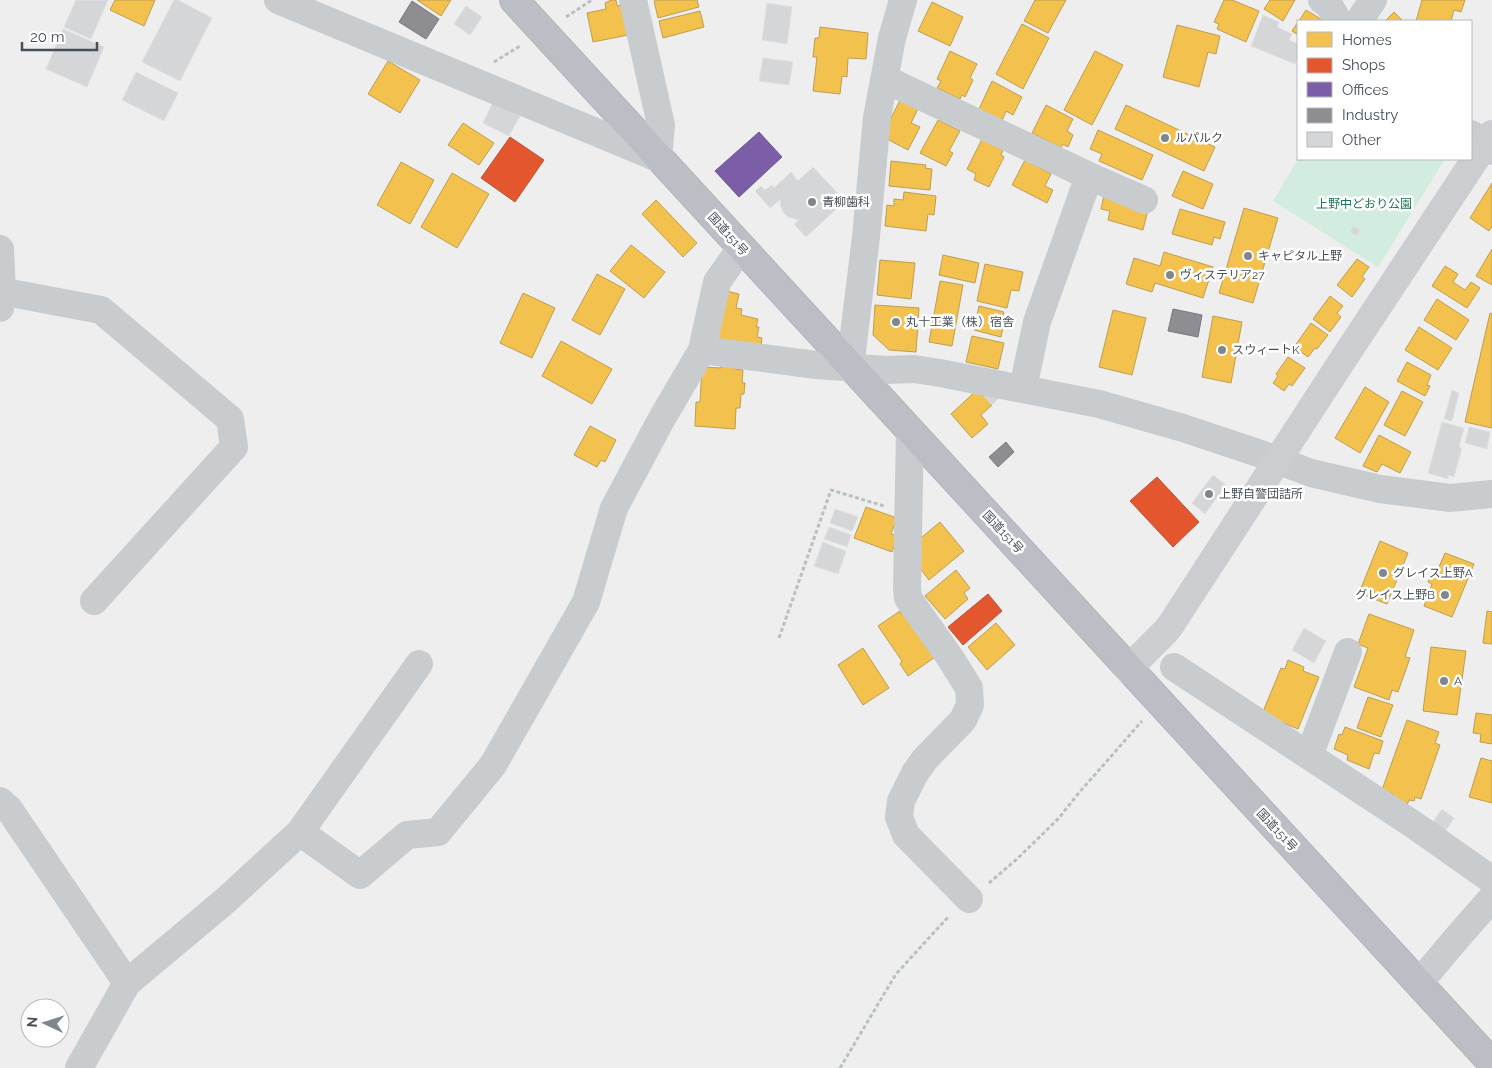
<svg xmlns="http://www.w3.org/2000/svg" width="1492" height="1068" font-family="Raleway,'Noto Sans JP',sans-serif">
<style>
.green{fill:#d3ece0}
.homes{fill:#f2c14e;stroke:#be9e51}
.shops{fill:#e4572e;stroke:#b5543b}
.offices{fill:#7b5ea7;stroke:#6b5990}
.industry{fill:#8d8d92;stroke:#787a81}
.building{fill:#d5d6d8;stroke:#dfe0e1}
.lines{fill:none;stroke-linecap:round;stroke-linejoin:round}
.highway-casing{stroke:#b3b6bc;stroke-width:30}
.path{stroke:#b7c2c0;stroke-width:3;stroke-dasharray:4 2.5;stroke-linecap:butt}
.street{stroke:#c9cccf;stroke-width:28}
.secondary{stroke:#cbcdd0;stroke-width:28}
.highway{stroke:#bbbec4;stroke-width:28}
.poi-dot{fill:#81868d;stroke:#fff;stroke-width:2}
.labels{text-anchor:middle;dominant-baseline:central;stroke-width:5;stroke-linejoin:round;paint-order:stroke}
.poi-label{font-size:12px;fill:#464e59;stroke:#fff;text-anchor:start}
.park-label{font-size:12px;fill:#1c7552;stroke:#fff}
.street-label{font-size:12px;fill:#464e59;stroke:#fff}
</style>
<rect width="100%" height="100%" fill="#eee"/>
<path class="green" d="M1298,159H1445L1378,267L1273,201Z"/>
<path class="homes" d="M115,0H155L144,26L110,10Z
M417,0H451L441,16Z
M611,0H616L617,6L622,5L628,35L593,42L587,13L606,9L605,3Z
M658,0H697L699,7L658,18L654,1Z
M1035,0H1066L1048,33L1024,21Z
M1224,0H1232L1259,11L1246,42L1217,29L1219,24L1214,22Z
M1270,0H1295L1283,21L1264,9Z
M1422,0H1465L1461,12L1454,10L1451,21H1416Z
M932,2L963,17L950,46L918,31Z
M1306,10L1324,21H1299Z
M700,11L704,27L663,38L659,21Z
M1394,12L1403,21H1385Z
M1298,22V35L1292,31Z
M1022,24L1049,38L1023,89L996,74Z
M1177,25L1220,36L1216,54L1208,52L1199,87L1163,77Z
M820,27L868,33L866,59L848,58L847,77L842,76L840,94L813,91L817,57H813L815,38H819Z
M950,51L977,64L970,78L973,80L965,97L962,95L960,99L937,88L941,81L937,79Z
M1095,51L1123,65L1092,125L1064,110Z
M388,61L420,80L400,113L368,94Z
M992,81L1022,97L1013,115L1006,111L1002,121L979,109Z
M900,100L918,109L911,123L920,127L908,150L885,138V130Z
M1046,105L1073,119L1067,131L1073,135L1068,147L1063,144L1061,148L1032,133Z
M1126,105L1215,147L1204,171L1115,129Z
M938,120L960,131L949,151L953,153L946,166L920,153Z
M463,123L494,143L479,165L448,145Z
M1098,130L1153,155L1142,180L1099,161L1102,154L1090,149Z
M982,139L1003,150L1001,155L1004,157L989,187L974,180L976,174L967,169Z
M1025,160L1051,174L1045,186L1053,190L1047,203L1012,185Z
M891,161L926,165L925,168L932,169L930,190L889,186Z
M401,162L434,180L410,224L377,205Z
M1183,171L1213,184L1203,209L1172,196Z
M452,173L489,194L457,248L421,227Z
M1492,183V226L1489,231L1470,218Z
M904,192L936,196L934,215L928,214L926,231L885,226L887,205L894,206V199L903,200Z
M1104,195L1149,206L1143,230L1108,220L1110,211L1101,209Z
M656,200L697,243L683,257L642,214Z
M1244,208L1278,218L1253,303L1219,293Z
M1180,209L1225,222L1220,239L1214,237L1212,245L1172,234Z
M631,245L665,272L644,298L610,271Z
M1492,249V285L1476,276Z
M1164,252L1213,267L1203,298L1155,283L1152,292L1126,284L1134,258L1160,266Z
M943,255L979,263L975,283L939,275Z
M1357,259L1369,267L1362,277L1365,279L1352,297L1337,285Z
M880,260L915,263L911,299L877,295Z
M985,264L1023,272L1019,291L1011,290L1007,308L977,301Z
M1445,266L1458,274L1453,282L1465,290L1471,282L1480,288L1467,308L1432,286Z
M597,274L625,289L600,335L572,320Z
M940,281L963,285L952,346L929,342Z
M723,290L739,294L736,308L742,309L741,315L758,319L756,327H759L757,337L762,338L761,346L713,339Z
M523,293L555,308L532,358L500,343Z
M1330,296L1343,306L1337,313L1341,317L1330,332L1313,319Z
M1437,299L1469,320L1456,340L1424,320Z
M875,305L919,308L916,352L889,350L873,335Z
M979,306L1004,312L1001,322L1004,323L1001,337L974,330Z
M1113,310L1146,318L1132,375L1099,367Z
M1490,313L1492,314V428L1465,422Z
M1213,316L1242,322L1231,383L1202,377Z
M1311,323L1328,335L1317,349L1315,348L1308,357L1294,347Z
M1419,327L1452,348L1438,370L1405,350Z
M972,336L1004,343L998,369L966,362Z
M561,341L612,369L592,404L542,376Z
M1288,357L1305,368L1292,386L1289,384L1284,391L1273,383L1278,376L1276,374Z
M721,362L734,363V369L743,370L742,383H745L744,394H741L740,408H736L735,429L695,426L696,402H700L702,367L721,368Z
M1407,362L1431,375L1427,385L1430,386L1425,396L1397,381Z
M1365,387L1389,402L1360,453L1335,438Z
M978,389L992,405L981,415L988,424L972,438L951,414Z
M1402,391L1423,402L1405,436L1384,425Z
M590,426L616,440L605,462L601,460L597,467L574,455Z
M1379,435L1411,452L1400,473L1382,464L1377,472L1363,466Z
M866,507L897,518L891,534L898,536L892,552L854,538Z
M940,522L964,551L929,580L915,562L921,556L917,551L916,542Z
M1380,541L1408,553L1387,604L1359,593Z
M1445,553L1474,564L1452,617L1424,606L1432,584L1428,582L1432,572L1436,574Z
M956,570L970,588L964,593L968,599L945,619L925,596Z
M900,611L902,614L905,612L938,655L908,676L900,664L902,661L878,626Z
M1487,611L1492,612V644L1483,643Z
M1369,614L1414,630L1405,657L1410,658L1398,692L1392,690L1389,700L1354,687L1368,648L1358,644Z
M996,623L1015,645L987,670L968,647Z
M1431,647L1466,651L1457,715L1423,711Z
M863,648L889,688L863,705L838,665Z
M1288,660L1304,667L1303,671L1319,677L1298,729L1262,714L1281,668L1285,669Z
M1368,697L1393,705L1381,737L1357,728Z
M1476,713L1492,715V744L1480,742L1481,734L1473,733Z
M1407,720L1439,732L1435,743L1440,745L1421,799L1415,797L1414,801L1409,800L1405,810L1391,801L1393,794L1382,790Z
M1345,727L1383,741L1379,754L1374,753L1369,769L1347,760L1348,755L1334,749L1339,734L1342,735Z
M1481,758L1492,761V803L1469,797Z"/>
<path class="shops" d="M510,137L544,160L515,202L481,178Z
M1157,477L1199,522L1173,547L1130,501Z
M988,594L1002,611L963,645L948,627Z"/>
<path class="offices" d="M759,132L782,157L739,197L715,171Z"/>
<path class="industry" d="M412,1L439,19L426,39L399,22Z
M1173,309L1202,315L1198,337L1168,331Z
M1006,442L1014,452L998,467L989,457Z"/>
<path class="building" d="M76,0H108L91,39L64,27Z
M174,0H178L212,18L180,81L142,62Z
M767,3L792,7L787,44L762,40Z
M466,6L482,17L470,35L454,24Z
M1263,15L1279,22L1277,27L1292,34L1289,40L1298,44V56L1295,64L1251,46Z
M63,29L104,47L87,87L46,69Z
M763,58L793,62L789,85L759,81Z
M136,72L178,93L164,121L122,100Z
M493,102L520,116L509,136L483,123Z
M813,167L845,201L806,237L794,224L799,220L788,217L783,212L780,204L781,199L770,208L755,191L761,186L765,190L772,185L774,188L791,172L798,181Z
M1353,226L1360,230L1356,236L1350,232Z
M991,390L998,399L992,405L984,396Z
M1452,390L1459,393L1452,421L1444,419Z
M1442,422L1464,428L1459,447L1462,448L1454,477L1448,475V479L1428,473Z
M1469,427L1490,432L1487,449L1465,443Z
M1213,475L1226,485L1205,514L1192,503Z
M835,509L858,517L852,531L830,523Z
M829,527L851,535L847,547L824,539Z
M823,542L846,551L838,574L814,566Z
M1304,628L1326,641L1314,663L1292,650Z
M1442,809L1454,818L1445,832L1432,823Z"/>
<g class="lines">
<defs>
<path id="highway" d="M514,0L1492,1063"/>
</defs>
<use href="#highway" class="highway-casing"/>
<path class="path" d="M566,17L592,0
M494,62L520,46
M779,638L831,490L884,506
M989,883L1017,859L1059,818L1077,795L1142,721
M840,1068L896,974L949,916"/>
<path class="street" d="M278,0L658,158L661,125L633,0
M1322,0L1329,5L1338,21
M1359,21L1373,0
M885,79L1089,176L1144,200
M1471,134L1492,151
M0,249L2,291L0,308
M0,291L101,310L230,419L234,447L94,601
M702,350L816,365L886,370L914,369L940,373L1099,404L1183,428L1258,453L1311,473L1380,489L1450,498L1492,494
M850,367L866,237L877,117L892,38L903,0
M1023,388L1037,322L1089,176
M910,432L907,588L908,598L951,659L969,688L970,705L963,720L925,759L915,773L901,801L899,817L906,835L969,899
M419,664L300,832L360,875L407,835L438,832L493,765L586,602L614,508L661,420L702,350L717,282L741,248
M1174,667L1414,825L1492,880
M1309,756L1348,652
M0,801L9,809L127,983L79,1068
M127,983L225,901L300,832
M1419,983L1456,939L1492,898"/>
<path class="secondary" d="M1128,669L1166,631L1172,623L1344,358L1492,134"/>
<use href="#highway" class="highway"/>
</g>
<g class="poi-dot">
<circle cx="1165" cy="138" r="5"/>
<circle cx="812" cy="202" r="5"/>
<circle cx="1248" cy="256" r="5"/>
<circle cx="1170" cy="275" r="5"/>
<circle cx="896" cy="322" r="5"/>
<circle cx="1222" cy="350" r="5"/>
<circle cx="1209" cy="494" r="5"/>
<circle cx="1383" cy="573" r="5"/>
<circle cx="1445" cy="595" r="5"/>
<circle cx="1444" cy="681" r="5"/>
</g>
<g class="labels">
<g class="poi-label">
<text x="1175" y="138">ルパルク</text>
<text x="822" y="202">青柳歯科</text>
<text x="1258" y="256">キャピタル上野</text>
<text x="1180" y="275">ヴィステリア27</text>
<text x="906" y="322">丸十工業（株）宿舎</text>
<text x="1232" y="350">スウィートK</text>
<text x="1219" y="494">上野自警団詰所</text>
<text x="1393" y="573">グレイス上野A</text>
<text x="1435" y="595" text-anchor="end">グレイス上野B</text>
<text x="1454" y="681">A</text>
</g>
<g class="park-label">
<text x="1364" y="204">上野中どおり公園</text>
</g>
<g class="street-label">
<text transform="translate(728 234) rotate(48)">国道151号</text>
<text transform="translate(1003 532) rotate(47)">国道151号</text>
<text transform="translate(1277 830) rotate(47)">国道151号</text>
</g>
</g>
<rect x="1297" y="20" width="175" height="140" fill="#ffffff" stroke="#b5b8bd"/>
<rect x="1307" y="32" width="25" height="15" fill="#f2c14e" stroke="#b5b8bd"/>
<text x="1342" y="45" font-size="15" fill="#464e59">Homes</text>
<rect x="1307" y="58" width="25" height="15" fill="#e4572e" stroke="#b5b8bd"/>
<text x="1342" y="70" font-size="15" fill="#464e59">Shops</text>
<rect x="1307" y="82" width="25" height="15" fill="#7b5ea7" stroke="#b5b8bd"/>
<text x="1342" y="95" font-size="15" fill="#464e59">Offices</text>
<rect x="1307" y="108" width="25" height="15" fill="#8d8d92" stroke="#b5b8bd"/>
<text x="1342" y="120" font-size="15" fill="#464e59">Industry</text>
<rect x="1307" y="132" width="25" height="15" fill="#d5d6d8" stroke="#b5b8bd"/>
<text x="1342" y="145" font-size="15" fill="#464e59">Other</text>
<g transform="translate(45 1023) rotate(274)"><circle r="24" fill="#ffffff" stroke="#b5b8bd"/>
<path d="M0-4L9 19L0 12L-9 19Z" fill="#81868d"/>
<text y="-8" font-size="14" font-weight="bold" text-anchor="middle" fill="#464e59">N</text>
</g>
<path d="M22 42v8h75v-8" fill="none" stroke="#464e59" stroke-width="2.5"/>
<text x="30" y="42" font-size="15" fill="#464e59" stroke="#ffffff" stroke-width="4" paint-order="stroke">20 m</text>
</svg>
